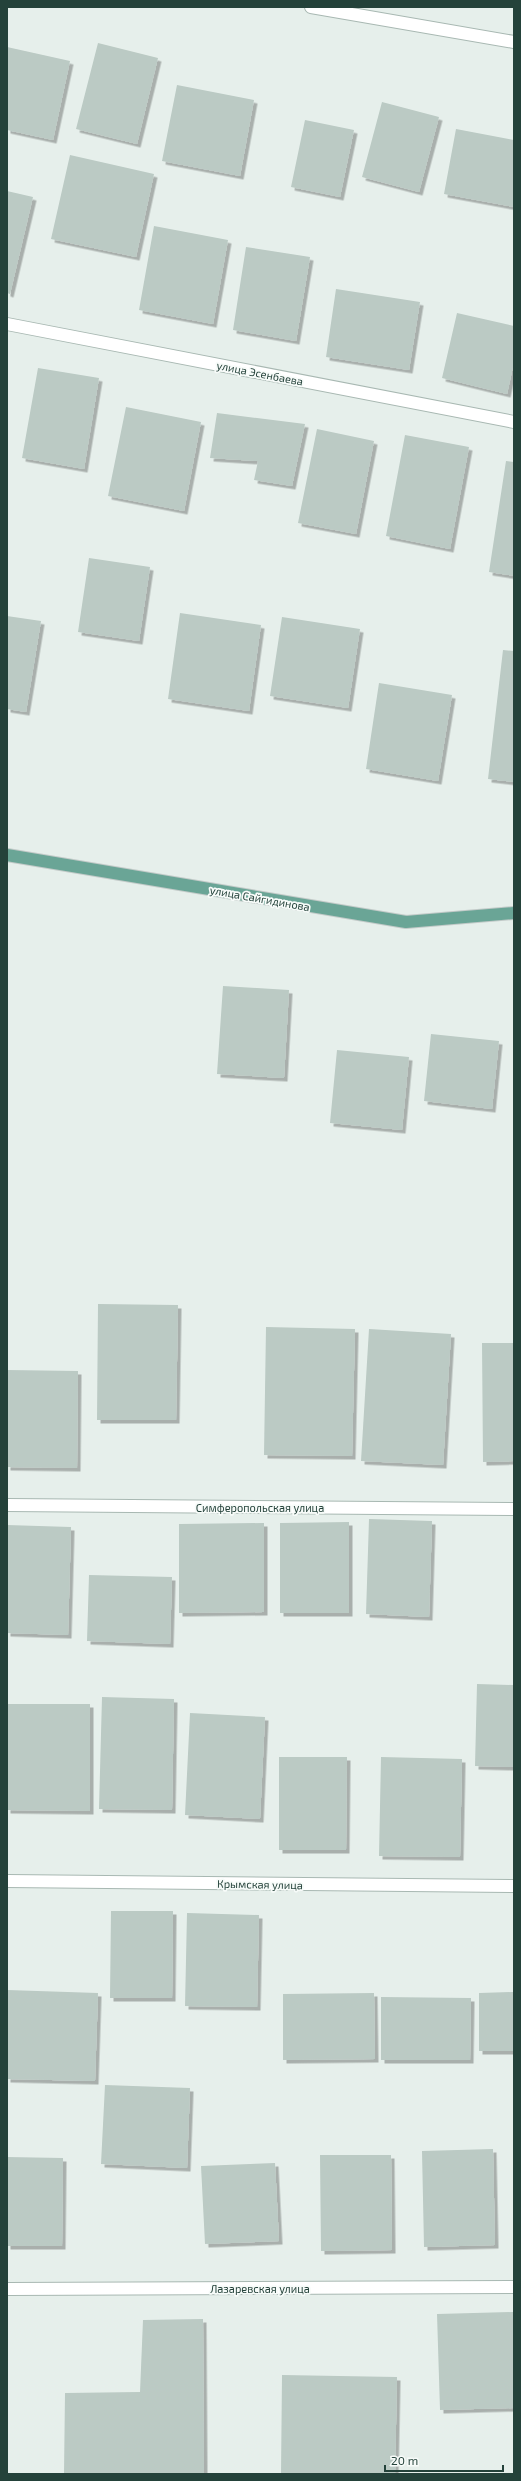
<svg xmlns="http://www.w3.org/2000/svg" width="521" height="2481" font-family="'Exo 2',sans-serif">
<style>
.building{fill:#bbcac4;filter:url(#shadow)}
.lines{fill:none;stroke-linecap:round;stroke-linejoin:round}
.minor-casing{stroke:#a8b8b2;stroke-width:14}
.primary-casing{stroke:#c2cac8;stroke-width:14}
.minor{stroke:#fff;stroke-width:12}
.primary{stroke:#6aa596;stroke-width:12}
.labels{text-anchor:middle;dominant-baseline:central;stroke-width:3.5;stroke-linejoin:round;paint-order:stroke}
.street-label{font-size:11px;fill:#24423a;stroke:#f7fbf9}
</style>
<defs>
<filter id="shadow"><feDropShadow dx="3.5" dy="3.5" stdDeviation="0" flood-color="#0004"/></filter>
</defs>
<rect width="100%" height="100%" fill="#e6efeb"/>
<path class="building" d="M98,43L158,58L137,144L76,129Z
M7,47L70,61L53,140L7,130Z
M177,85L254,100L240,176L162,161Z
M382,102L439,117L419,192L362,177Z
M305,120L354,130L340,197L291,187Z
M456,129L514,140V207L444,194Z
M70,155L154,174L136,257L51,239Z
M7,191L33,197L10,294L7,293Z
M154,226L228,240L213,324L139,310Z
M246,247L310,257L296,341L233,330Z
M336,289L420,302L409,370L326,357Z
M457,313L514,326V362L507,394L442,378Z
M38,368L99,378L84,469L22,458Z
M126,407L201,422L184,511L108,496Z
M217,413L305,424L292,486L254,480L258,461L210,458Z
M317,429L374,441L356,534L298,523Z
M405,435L469,447L450,549L386,536Z
M506,461L514,462V576L489,572Z
M89,558L150,567L139,641L78,632Z
M180,613L261,625L249,711L168,699Z
M7,616L41,621L26,712L7,709Z
M282,617L360,629L348,708L270,696Z
M503,650L514,651V782L488,779Z
M379,683L452,695L438,781L366,769Z
M223,986L289,990L284,1078L217,1074Z
M431,1034L499,1041L492,1109L424,1101Z
M337,1050L409,1057L402,1130L330,1123Z
M98,1304L178,1305L176,1420H97Z
M266,1327L355,1329L352,1456L264,1455Z
M369,1329L451,1334L443,1465L361,1461Z
M482,1343H514V1461L483,1462Z
M7,1370L78,1371L77,1468L7,1467Z
M369,1519L432,1521L429,1617L366,1614Z
M349,1522V1613H280V1523Z
M264,1523V1612L179,1613V1524Z
M7,1525L71,1527L68,1635L7,1633Z
M89,1575L172,1577L170,1644L87,1641Z
M477,1684L514,1685V1767L475,1766Z
M102,1697L174,1699L172,1810L99,1809Z
M7,1704H90V1811L7,1810Z
M190,1713L265,1717L260,1819L185,1815Z
M279,1757H347L346,1850H279Z
M381,1757L462,1759L460,1857L379,1856Z
M111,1911H173L172,1998H110Z
M187,1913L259,1915L257,2007L185,2006Z
M7,1990L98,1993L95,2081L7,2079Z
M514,1992V2051H479V1993Z
M374,1993L375,2059L283,2060V1994Z
M381,1997L471,1998L470,2060H381Z
M105,2085L190,2088L187,2168L101,2164Z
M493,2149L495,2245L424,2247L422,2151Z
M320,2155H391L392,2250L321,2251Z
M7,2157L63,2158L62,2246H7Z
M275,2163L279,2241L205,2244L201,2166Z
M514,2312V2408L440,2410L437,2314Z
M203,2319L204,2473L64,2474L65,2393L140,2392L143,2320Z
M282,2375L397,2377L395,2474H281Z"/>
<g class="lines">
<defs>
<path id="minor" d="M311,7L514,42
M7,324L514,422
M7,1505L514,1509
M7,1881L514,1886
M7,2289L514,2287"/>
<path id="primary" d="M7,855L406,922L514,913"/>
</defs>
<use href="#minor" class="minor-casing"/>
<use href="#primary" class="primary-casing"/>
<use href="#minor" class="minor"/>
<use href="#primary" class="primary"/>
</g>
<g class="labels">
<g class="street-label">
<text transform="translate(260 373) rotate(11)">улица Эсенбаева</text>
<text transform="translate(260 898) rotate(10)">улица Сайгидинова</text>
<text x="260" y="1507">Симферопольская улица</text>
<text transform="translate(260 1884) rotate(1)">Крымская улица</text>
<text x="260" y="2288">Лазаревская улица</text>
</g>
</g>
<rect width="521" height="2481" fill="none" stroke="#24423a" stroke-width="16"/>
<path d="M385 2465v6h118v-6" fill="none" stroke="#24423a" stroke-width="2"/>
<text x="391" y="2465" font-size="12" fill="#24423a" stroke="#f7fbf9" stroke-width="3" paint-order="stroke">20 m</text>
</svg>
